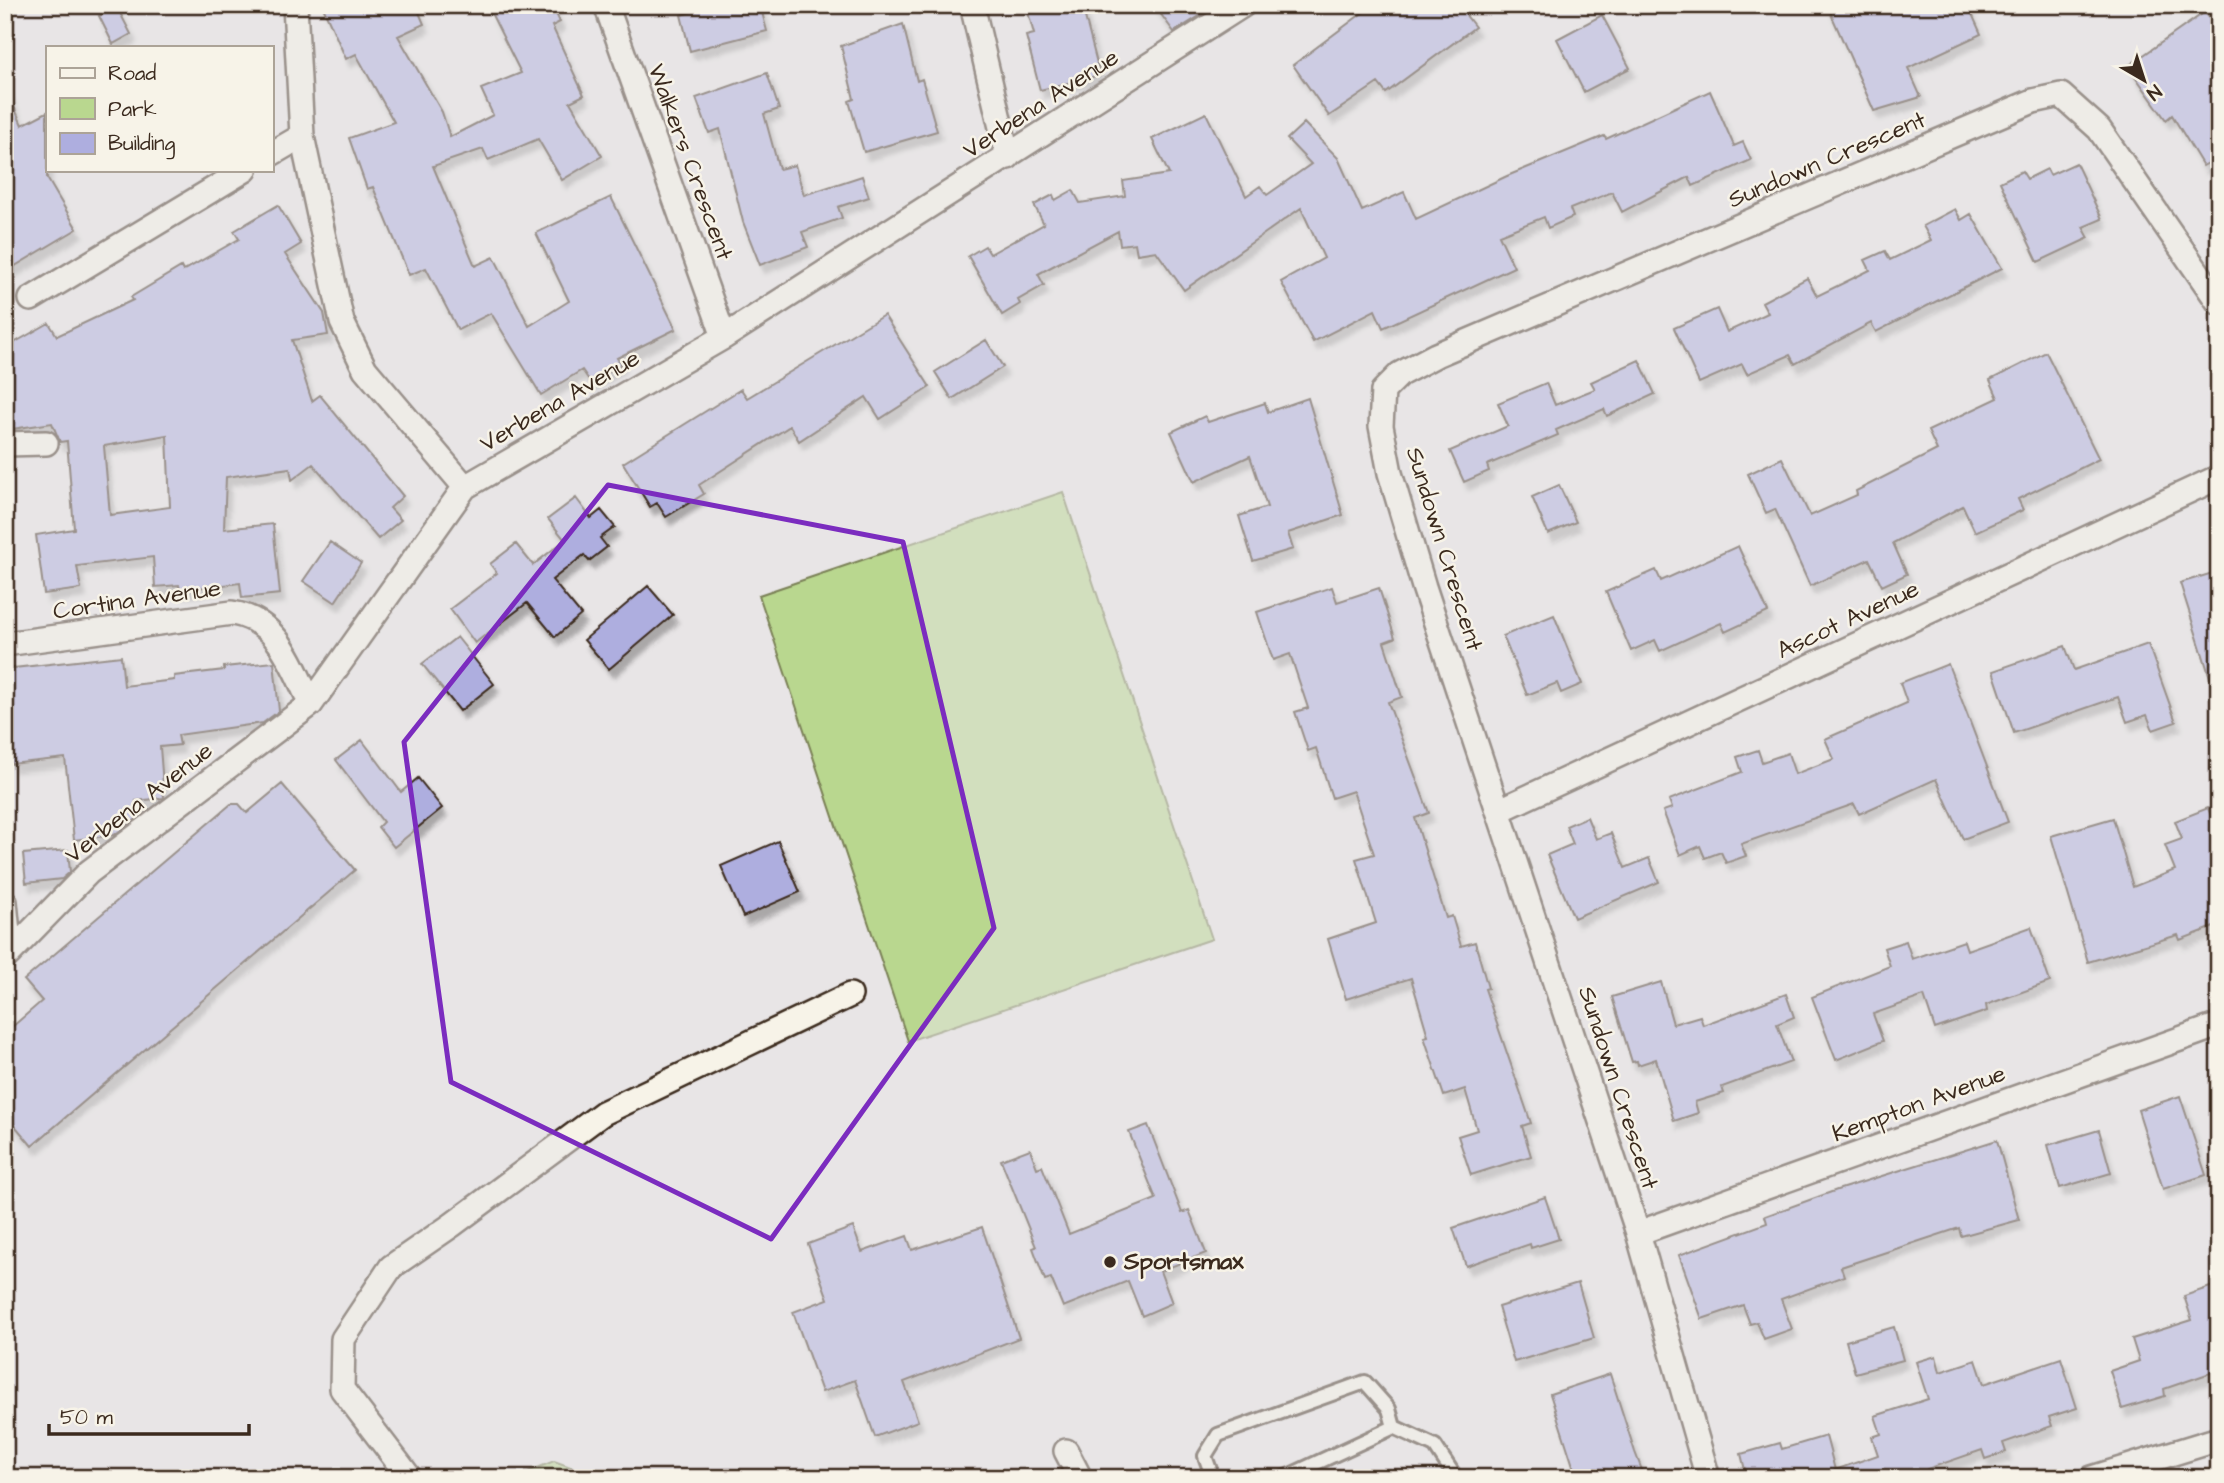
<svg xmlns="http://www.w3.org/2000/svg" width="2224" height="1483" font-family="'Architects Daughter',sans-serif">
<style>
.green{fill:#b9d78f;stroke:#7a8056;stroke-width:2}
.building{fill:#aeaedf;stroke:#3b2a1e;stroke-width:2;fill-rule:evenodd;filter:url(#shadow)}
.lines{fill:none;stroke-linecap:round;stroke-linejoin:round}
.lane-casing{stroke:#3b2a1e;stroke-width:18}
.street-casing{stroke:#3b2a1e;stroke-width:28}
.lane{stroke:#f7f3e8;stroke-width:12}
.street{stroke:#f7f3e8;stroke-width:23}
.marked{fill:none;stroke:#7b2cbf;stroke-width:5;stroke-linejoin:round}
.poi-dot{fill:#3b2a1e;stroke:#f7f3e8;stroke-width:2.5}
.labels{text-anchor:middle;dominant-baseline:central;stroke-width:5;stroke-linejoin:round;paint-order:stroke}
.street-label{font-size:24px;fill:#3b2a1e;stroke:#f7f3e8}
.poi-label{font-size:24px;font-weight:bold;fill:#3b2a1e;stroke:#f7f3e8;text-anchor:start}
</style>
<defs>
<filter id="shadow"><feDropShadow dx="4.5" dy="8" stdDeviation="2" flood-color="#0004"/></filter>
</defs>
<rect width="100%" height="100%" fill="#e8e5e6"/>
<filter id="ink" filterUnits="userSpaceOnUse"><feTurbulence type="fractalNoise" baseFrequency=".0143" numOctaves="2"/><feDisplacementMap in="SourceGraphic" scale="14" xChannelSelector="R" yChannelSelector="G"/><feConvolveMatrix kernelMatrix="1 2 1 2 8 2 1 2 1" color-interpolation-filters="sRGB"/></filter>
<g filter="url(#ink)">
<path class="green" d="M1063,492L1212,939L908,1041L759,595Z
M554,1461L601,1478H513Z"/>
<path class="building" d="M322,5H416L424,24L398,36L442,112L450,137L493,115L481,89L521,73L491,13L508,5H552L560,22L552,26L584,95L570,102L602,156L562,180L538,139L488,160L483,149L433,166L475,266L494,257L529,326L569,301L536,233L611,197L676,329L617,358L621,364L591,383L582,370L541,395L491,313L458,330L426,268L409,275L373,187L367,189L349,138L394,122L356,54L346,59Z
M716,5H760L767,31L690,51L681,15Z
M1026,5H1082L1100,75L1040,90L1026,36L1034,34Z
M1154,5H1217L1174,32Z
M1373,5H1458L1475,27L1386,93L1378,83L1329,116L1293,65Z
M1827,5H1968L1981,34L1908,68L1921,97L1874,111Z
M117,7L131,34L113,44L99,16Z
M2205,12L2219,32V157L2203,166L2172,115L2166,120L2128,66Z
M1602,15L1630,68L1584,92L1557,39Z
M903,24L917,81L922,79L937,131L864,152L849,101L854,99L841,46Z
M767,73L779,109L764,114L779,169L795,165L804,195L862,176L869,197L838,207L842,218L802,232L808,247L760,265L743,222L720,129L709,133L696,98Z
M5,86L22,125L47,112V178L77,229L5,272Z
M1710,91L1734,146L1743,142L1751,160L1693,186L1689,177L1622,212L1612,192L1570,209L1573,217L1548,228L1544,217L1499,235L1514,267L1383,328L1375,310L1313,342L1281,282L1324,258L1301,208L1184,290L1156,251L1137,254L1135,243L1120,245L1118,231L1038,274L1044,285L1018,300L1020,304L1002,315L968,256L985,246L990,254L1044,224L1034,205L1053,195L1055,200L1073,190L1080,203L1125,196L1123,181L1169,174L1152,139L1206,113L1246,196L1260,186L1267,195L1311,164L1287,139L1304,123L1338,158L1362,211L1404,192L1416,219L1507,176L1604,136L1606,139Z
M2076,163L2102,219L2083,227L2089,238L2038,262L2000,182L2022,171L2027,179L2047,169L2050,175Z
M278,205L301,244L285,254L324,313L328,335L292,340L312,401L320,395L403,496L390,508L401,520L378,539L313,464L292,480L290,468L226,477L224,529L273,524L280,594L242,598L240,583L180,590L179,585L155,587L153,557L77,566L81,589L44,594L36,535L74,529L67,441L60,442L52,423L5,430V348L49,323L57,336L133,300L131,297L181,267L183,271L239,239L234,231ZM167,435L170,507L110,515L104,446Z
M1955,209L1961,220L1971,214L2002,268L1876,332L1871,323L1795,364L1790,355L1747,374L1742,364L1699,383L1674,328L1717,309L1727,332L1768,313L1762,302L1807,278L1817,296L1870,270L1865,260L1885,251L1890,260L1931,240L1923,226Z
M884,315L930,387L880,419L866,397L799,441L790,426L699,485L704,494L666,517L657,503L650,507L623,463L741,389L747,398Z
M986,340L1003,367L952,399L935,372Z
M2046,352L2099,459L2018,499L2023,510L1975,532L1963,506L1893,543L1907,574L1882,586L1869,559L1810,586L1775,509L1766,513L1748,474L1782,458L1810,516L1857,495L1856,491L1937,450L1928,431L1998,398L1990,380Z
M1639,360L1655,394L1607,416L1604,409L1556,430L1558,435L1487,465L1489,471L1464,482L1450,451L1508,426L1498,403L1546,383L1555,405L1595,389L1591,382Z
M1308,398L1343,515L1288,533L1293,549L1253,561L1239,516L1267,507L1250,456L1194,482L1171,432L1205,416L1208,422L1265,403L1268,412Z
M1559,485L1576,522L1548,534L1532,497Z
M576,498L591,518L601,510L615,527L600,538L607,547L589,561L584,555L552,580L581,615L555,637L527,603L475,643L450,609L497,573L490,564L516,544L533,565L565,540L548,519Z
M330,542L361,563L335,602L303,581Z
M1738,546L1768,612L1725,632L1721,623L1660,651L1655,640L1631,651L1606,592L1656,570L1661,581Z
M2219,571V689L2214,690L2180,583Z
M648,586L673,615L609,669L584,640Z
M1332,587L1337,602L1379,588L1395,638L1384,642L1402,697L1388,702L1429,813L1415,818L1446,918L1452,916L1461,946L1475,942L1488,988L1485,989L1531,1123L1522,1126L1531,1156L1471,1175L1458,1136L1477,1130L1465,1089L1444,1096L1424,1037L1428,1036L1411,978L1346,999L1328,939L1376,923L1356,859L1374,854L1353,791L1332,798L1316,748L1308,751L1295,712L1308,708L1290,654L1273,660L1257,612Z
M1554,615L1582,684L1561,693L1557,683L1527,695L1503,636Z
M457,637L494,684L460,711L422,664Z
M2148,644L2176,722L2153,730L2147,715L2127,722L2118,697L2014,733L1993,671L2065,646L2074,670Z
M121,656L124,686L174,680V676L224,670V667L274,662L279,711L263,723L178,735L180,745L160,747L164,798L136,801L138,818L114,835L74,840L65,758L11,764L5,710V669Z
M1948,664L2008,822L1963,839L1936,779L1859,814L1854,804L1741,844L1746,856L1726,863L1721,852L1705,858L1700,846L1680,855L1663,811L1672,808L1669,800L1742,772L1737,757L1758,750L1762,762L1788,753L1795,774L1834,759L1825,739L1907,703L1900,683Z
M362,740L401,792L418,778L442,808L394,847L378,827L383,822L336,760Z
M282,784L355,870L32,1146L5,1114V1033L42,1001L24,980L231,804H239L247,813Z
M2208,808L2219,837V925L2180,940L2178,935L2088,962L2051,836L2113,818L2133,887L2175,870L2165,845L2182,839L2175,821Z
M1587,817L1596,839L1611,833L1625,868L1649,858L1659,882L1574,918L1547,855L1573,844L1566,826Z
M778,841L800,892L743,917L721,866Z
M68,850L70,872L62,879L26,883L23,854Z
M2031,927L2050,982L1986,1005L1987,1011L1935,1029L1924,996L1873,1014L1883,1041L1836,1060L1812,997L1890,966L1884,948L1906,941L1912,959L1964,941L1967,950Z
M1661,982L1673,1024L1700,1016L1703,1025L1786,994L1794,1017L1777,1024L1791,1062L1722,1087L1724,1093L1695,1102L1698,1113L1674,1121L1656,1059L1638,1065L1637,1061L1632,1062L1612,997Z
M2180,1096L2206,1175L2163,1189L2138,1110Z
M1148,1125L1182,1213L1189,1210L1206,1253L1160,1271L1172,1303L1142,1316L1128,1281L1063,1307L1051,1278L1045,1280L1033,1248L1036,1247L1001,1160L1030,1149L1037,1168L1042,1166L1069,1234L1156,1199L1129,1132Z
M2099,1130L2111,1173L2060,1188L2048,1145Z
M1997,1140L2019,1220L1961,1236L1959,1228L1841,1267L1844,1276L1781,1299L1792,1329L1764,1339L1757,1322L1750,1324L1743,1305L1702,1319L1679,1255L1767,1223L1765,1216L1837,1190Z
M1545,1197L1559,1239L1531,1248L1530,1244L1466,1266L1453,1228Z
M853,1227L862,1252L907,1236L912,1250L982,1227L1019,1338L904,1382L918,1421L875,1437L855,1380L822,1392L793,1312L828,1299L808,1244Z
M1578,1283L1594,1338L1514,1362L1498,1307Z
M2219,1284V1370L2164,1389L2165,1396L2122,1409L2110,1371L2139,1361L2132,1339L2192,1320L2184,1296Z
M1894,1327L1903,1360L1855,1373L1846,1341Z
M1936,1356L1940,1372L1976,1360L1984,1384L2061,1358L2077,1408L2049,1417L2052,1426L2003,1443L2006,1452L1985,1459L1982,1450L1927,1469L1930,1478H1747L1741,1454L1780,1443L1782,1449L1826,1436L1835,1470L1878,1455L1872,1437L1881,1434L1875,1416L1928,1399L1916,1362Z
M1610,1374L1635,1452L1645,1478H1577L1550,1394Z"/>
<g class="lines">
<defs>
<path id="lane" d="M1213,1478L1205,1456L1218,1435L1365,1382L1389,1409L1394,1427
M1284,1478L1394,1427L1435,1446L1456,1478"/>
<path id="street" d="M295,5L302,136L342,322L365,369L465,487
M606,5L724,337
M972,5L1008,157
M271,154L302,136
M31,299L245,170
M5,444L46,443
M5,644L232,613C279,620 292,666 311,704
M1498,811L2219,477
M5,902L10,953
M5,958L89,872L311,704L465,487L724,337L1243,5
M1638,1233L2219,1025
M1066,1451L1080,1478
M410,1478L342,1389L343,1339L391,1267L452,1225L603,1113L850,995
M1708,1478L1638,1233L1424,587L1390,473L1381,426L1383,391L1400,374L1436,355L2033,101L2061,95L2099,129L2219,303
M2092,1478L2219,1439"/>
</defs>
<use href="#lane" class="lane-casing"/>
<use href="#street" class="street-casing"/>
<use href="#lane" class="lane"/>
<use href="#street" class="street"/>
</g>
</g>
<path d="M0 0H2224V1483H0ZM608,485L903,542L994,928L771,1239L451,1082L404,742Z" fill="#e8e5e6" fill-opacity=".55" fill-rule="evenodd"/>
<path class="marked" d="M608,485L903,542L994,928L771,1239L451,1082L404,742Z"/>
<circle class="poi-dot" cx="1110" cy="1262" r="7"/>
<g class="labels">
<g class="street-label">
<text transform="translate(1041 104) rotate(-33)">Verbena Avenue</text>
<text transform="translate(1827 160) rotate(-23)">Sundown Crescent</text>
<text transform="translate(690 162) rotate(70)">Walkers Crescent</text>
<text transform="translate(560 401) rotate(-30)">Verbena Avenue</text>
<text transform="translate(1444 549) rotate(73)">Sundown Crescent</text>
<text transform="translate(137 600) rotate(-8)">Cortina Avenue</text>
<text transform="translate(1848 620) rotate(-25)">Ascot Avenue</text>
<text transform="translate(139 803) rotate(-38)">Verbena Avenue</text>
<text transform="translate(1618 1088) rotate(72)">Sundown Crescent</text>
<text transform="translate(1919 1104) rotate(-20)">Kempton Avenue</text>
</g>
<g class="poi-label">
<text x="1124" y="1262">Sportsmax</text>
</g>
</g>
<rect width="2224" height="1483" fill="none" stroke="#f7f3e8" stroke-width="28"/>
<rect x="14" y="14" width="2196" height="1455" fill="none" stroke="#3b2a1e" stroke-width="2.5" filter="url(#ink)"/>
<rect x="46" y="46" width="228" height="126" fill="#f7f3e8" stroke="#aca397" stroke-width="2"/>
<rect x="60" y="68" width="35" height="10" fill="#f7f3e8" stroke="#aca397" stroke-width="2"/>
<text x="108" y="80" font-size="21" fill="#3b2a1e">Road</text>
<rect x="60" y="98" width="35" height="21" fill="#b9d78f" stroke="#aca397" stroke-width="2"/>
<text x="108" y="116" font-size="21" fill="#3b2a1e">Park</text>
<rect x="60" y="133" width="35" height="21" fill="#aeaedf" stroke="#aca397" stroke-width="2"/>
<text x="108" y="150" font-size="21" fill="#3b2a1e">Building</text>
<g transform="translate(2144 80) rotate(141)" stroke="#f7f3e8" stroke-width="5" paint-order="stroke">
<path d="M0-5L12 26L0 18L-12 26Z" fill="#3b2a1e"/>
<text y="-10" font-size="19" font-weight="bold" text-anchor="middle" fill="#3b2a1e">N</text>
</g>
<path d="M49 1424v10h200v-10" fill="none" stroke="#3b2a1e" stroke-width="3.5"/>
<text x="60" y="1424" font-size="21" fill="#3b2a1e" stroke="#f7f3e8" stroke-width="5" paint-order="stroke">50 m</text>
</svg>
